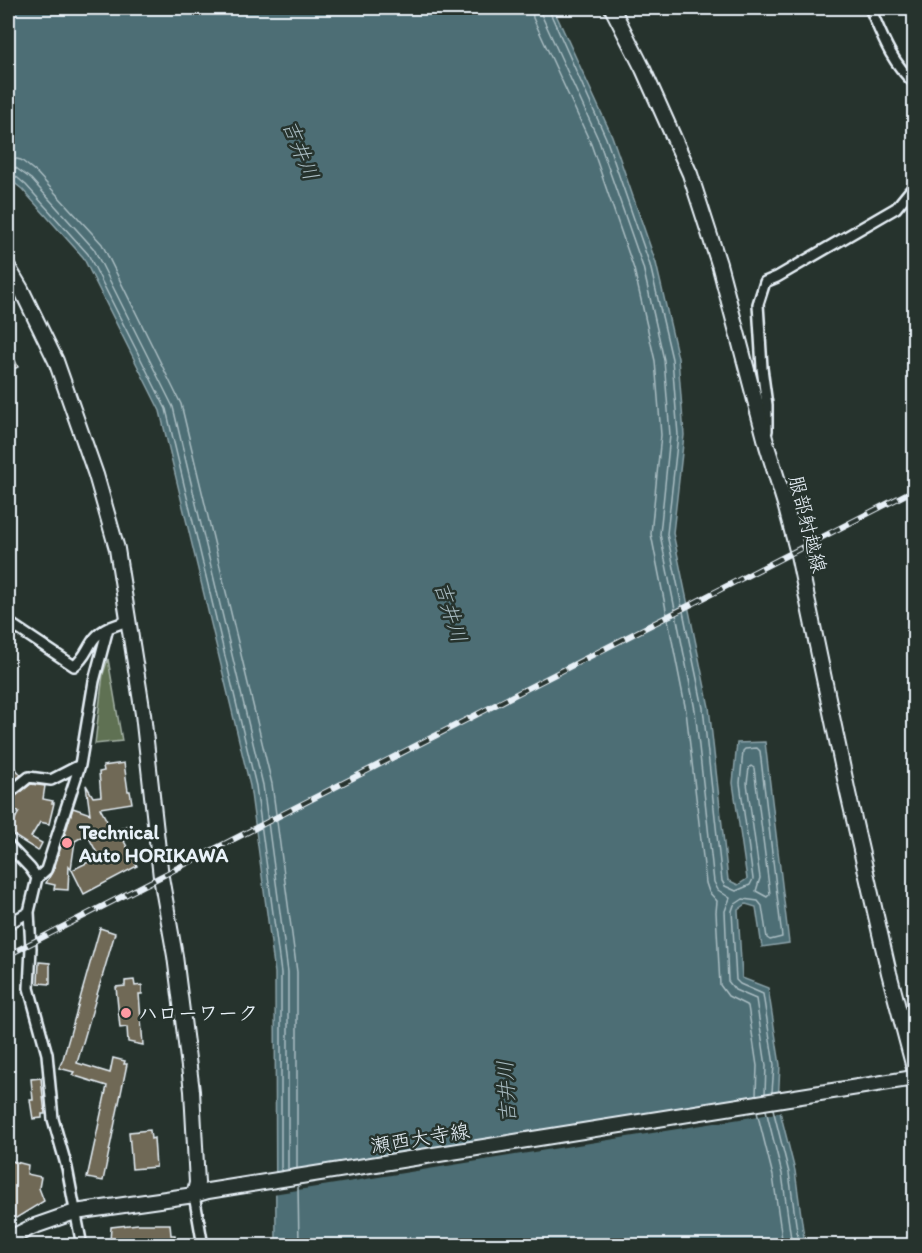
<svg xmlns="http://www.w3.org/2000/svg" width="922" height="1253" font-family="Itim,'Klee One',sans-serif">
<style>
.green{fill:#5f7153;stroke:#a4b1a6;stroke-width:1.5}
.water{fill:#4d6e74;stroke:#8ba2a9;stroke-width:1.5}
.pier{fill:#26332d}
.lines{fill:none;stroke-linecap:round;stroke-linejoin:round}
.shore{stroke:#aabdc3;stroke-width:1.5}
.building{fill:#6f6957;stroke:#e8f1f8;stroke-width:1.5}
.street-casing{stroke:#e8f1f8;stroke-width:14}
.secondary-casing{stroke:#e8f1f8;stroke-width:18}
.street{stroke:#26332d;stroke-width:9}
.secondary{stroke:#26332d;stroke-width:14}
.rail-casing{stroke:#e8f1f8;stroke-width:6}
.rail{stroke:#26332d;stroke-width:4;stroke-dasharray:11;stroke-linecap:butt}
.poi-dot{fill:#ff9aa2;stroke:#26332d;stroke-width:2}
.labels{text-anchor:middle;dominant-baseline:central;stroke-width:5;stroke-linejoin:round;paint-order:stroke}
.street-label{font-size:20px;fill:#e8f1f8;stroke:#26332d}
.poi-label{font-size:20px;font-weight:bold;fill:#e8f1f8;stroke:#26332d;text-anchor:start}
.water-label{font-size:21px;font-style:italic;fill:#aabdc3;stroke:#26332d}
</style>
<rect width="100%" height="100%" fill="#26332d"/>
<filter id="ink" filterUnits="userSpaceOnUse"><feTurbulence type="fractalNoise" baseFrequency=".0167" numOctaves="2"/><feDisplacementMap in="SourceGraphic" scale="12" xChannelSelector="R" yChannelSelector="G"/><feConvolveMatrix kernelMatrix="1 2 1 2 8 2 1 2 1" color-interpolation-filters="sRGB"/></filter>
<g filter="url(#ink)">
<path class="green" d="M108,659L122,741L95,744L103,674Z"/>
<path class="water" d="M8,8H553L612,136L656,263L678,358L684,435L673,533L709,707L728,880L738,885L747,879L733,783L737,743L765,742L789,943L762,947L756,907L746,904L738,910L742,978L768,988L780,1065L778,1104L795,1171L805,1245H276L275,973L250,786L160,411L83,257L22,189L8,178Z"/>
<path class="pier" d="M781,1104L783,1112L273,1194L272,1175Z"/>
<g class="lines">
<path class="shore" d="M532,8L533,18L591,144L634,269L655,361L661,435L651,534L686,711L706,883L709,892L717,901L716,912L720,985L728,996L748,1006L757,1066L756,1095
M541,8V14L599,141L643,267L664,360L670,435L660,534L695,710L714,882L718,890L730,898L725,911L728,981L735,990L756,999L766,1066L765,1094
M548,8L606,138L650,265L672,359L678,435L667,534L703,708L722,881L725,886L736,891L750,885L753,879L740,783L743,751L745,749L757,748L760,751L782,937L770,940L767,938L762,906L758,901L743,899L734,905L732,911L736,980L740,984L763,994L774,1065L772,1092
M8,157L21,160L36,172L102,244L181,404L272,784L297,972V1168
M8,166L16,168L31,179L94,249L173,407L263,785L288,972V1170
M8,173L13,174L26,185L88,254L166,409L256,786L281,973V1171
M751,766L754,768L770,894L767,897L756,891L760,878L747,783L749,768Z
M773,1109L789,1173L799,1246
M766,1110L782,1174L792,1246
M757,1112L773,1176L783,1246
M298,1185L299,1246"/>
</g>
<path class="building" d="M8,345L18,367L8,372Z
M8,760L21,775L8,785Z
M124,763L128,791H130L132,803L100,808L113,832L128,825L133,836L124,841L137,866L84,894L72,870L99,857L87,834L75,841L71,869L69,866L68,890L54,889L55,885L46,883L54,869L73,808L90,814L86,785L93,797L101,796L99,772L104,771L103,766Z
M31,784L45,786L43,799L53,801L52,803H54L49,824L40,822L31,837L42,843L38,851L8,832L19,812L9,809L11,800Z
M100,928L115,933L77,1063L110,1073L113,1058L125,1061L124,1064H127L103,1181L87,1178L107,1086L72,1075L74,1072L59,1068L63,1059Z
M39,962L50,963V984L38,983Z
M134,980L135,986L142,985V994H139L143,1045L128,1042L127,1027L120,1028L116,987L125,986V981Z
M41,1078L45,1114H42V1118L33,1119L30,1100H33L31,1079Z
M150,1130L151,1139L154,1138L156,1167L132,1169L129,1132Z
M8,1160L28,1165L27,1174L41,1177L39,1188L44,1201L8,1223Z
M138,1224H170L171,1235H175L176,1245H133L132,1238L110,1242L111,1227Z"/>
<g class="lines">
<defs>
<path id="street" d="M870,8C883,38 890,60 914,83
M767,431V405L762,368L758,304L765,282L777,277L896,208L914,186
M8,622L74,666C90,655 87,638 108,628
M8,794L29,777L51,780L80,765
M8,845L30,868L37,878L29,912L31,948L29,988L47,1054L53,1119L67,1168L82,1246
M37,878L46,870L80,765L94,681L108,628L127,621
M8,924L29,912
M194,1195L203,1246"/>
<path id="secondary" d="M612,8L643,69L690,174L719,264L767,446L785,504L797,550L848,793L889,973L914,1068
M8,267L21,289L56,361L96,475L117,549L143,714L161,877L175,956L192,1091L197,1183L194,1195
M8,1239L32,1227L75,1212L194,1195L208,1191L914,1078"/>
</defs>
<use href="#street" class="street-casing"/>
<use href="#secondary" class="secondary-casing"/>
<use href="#street" class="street"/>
<use href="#secondary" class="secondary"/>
<defs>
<path id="rail" d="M8,955L914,490"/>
</defs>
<use href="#rail" class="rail-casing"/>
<use href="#rail" class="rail"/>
</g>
</g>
<g class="poi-dot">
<circle cx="67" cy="843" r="6"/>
<circle cx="126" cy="1013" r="6"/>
</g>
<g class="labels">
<g class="street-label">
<text transform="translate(808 524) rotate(76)">服部射越線</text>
<text transform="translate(420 1138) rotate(-9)">瀬西大寺線</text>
</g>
<g class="poi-label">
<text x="79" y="832">Technical<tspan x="79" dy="23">Auto HORIKAWA</tspan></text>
<text x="138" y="1013">ハローワーク</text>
</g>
<g class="water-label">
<text transform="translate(301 150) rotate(68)">吉井川</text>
<text transform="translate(451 612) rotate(72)">吉井川</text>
<text transform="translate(506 1092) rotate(-93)">吉井川</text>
</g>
</g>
<rect width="922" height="1253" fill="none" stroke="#26332d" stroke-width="30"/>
<rect x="15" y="15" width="892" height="1223" fill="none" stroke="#e8f1f8" stroke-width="2" filter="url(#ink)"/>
</svg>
